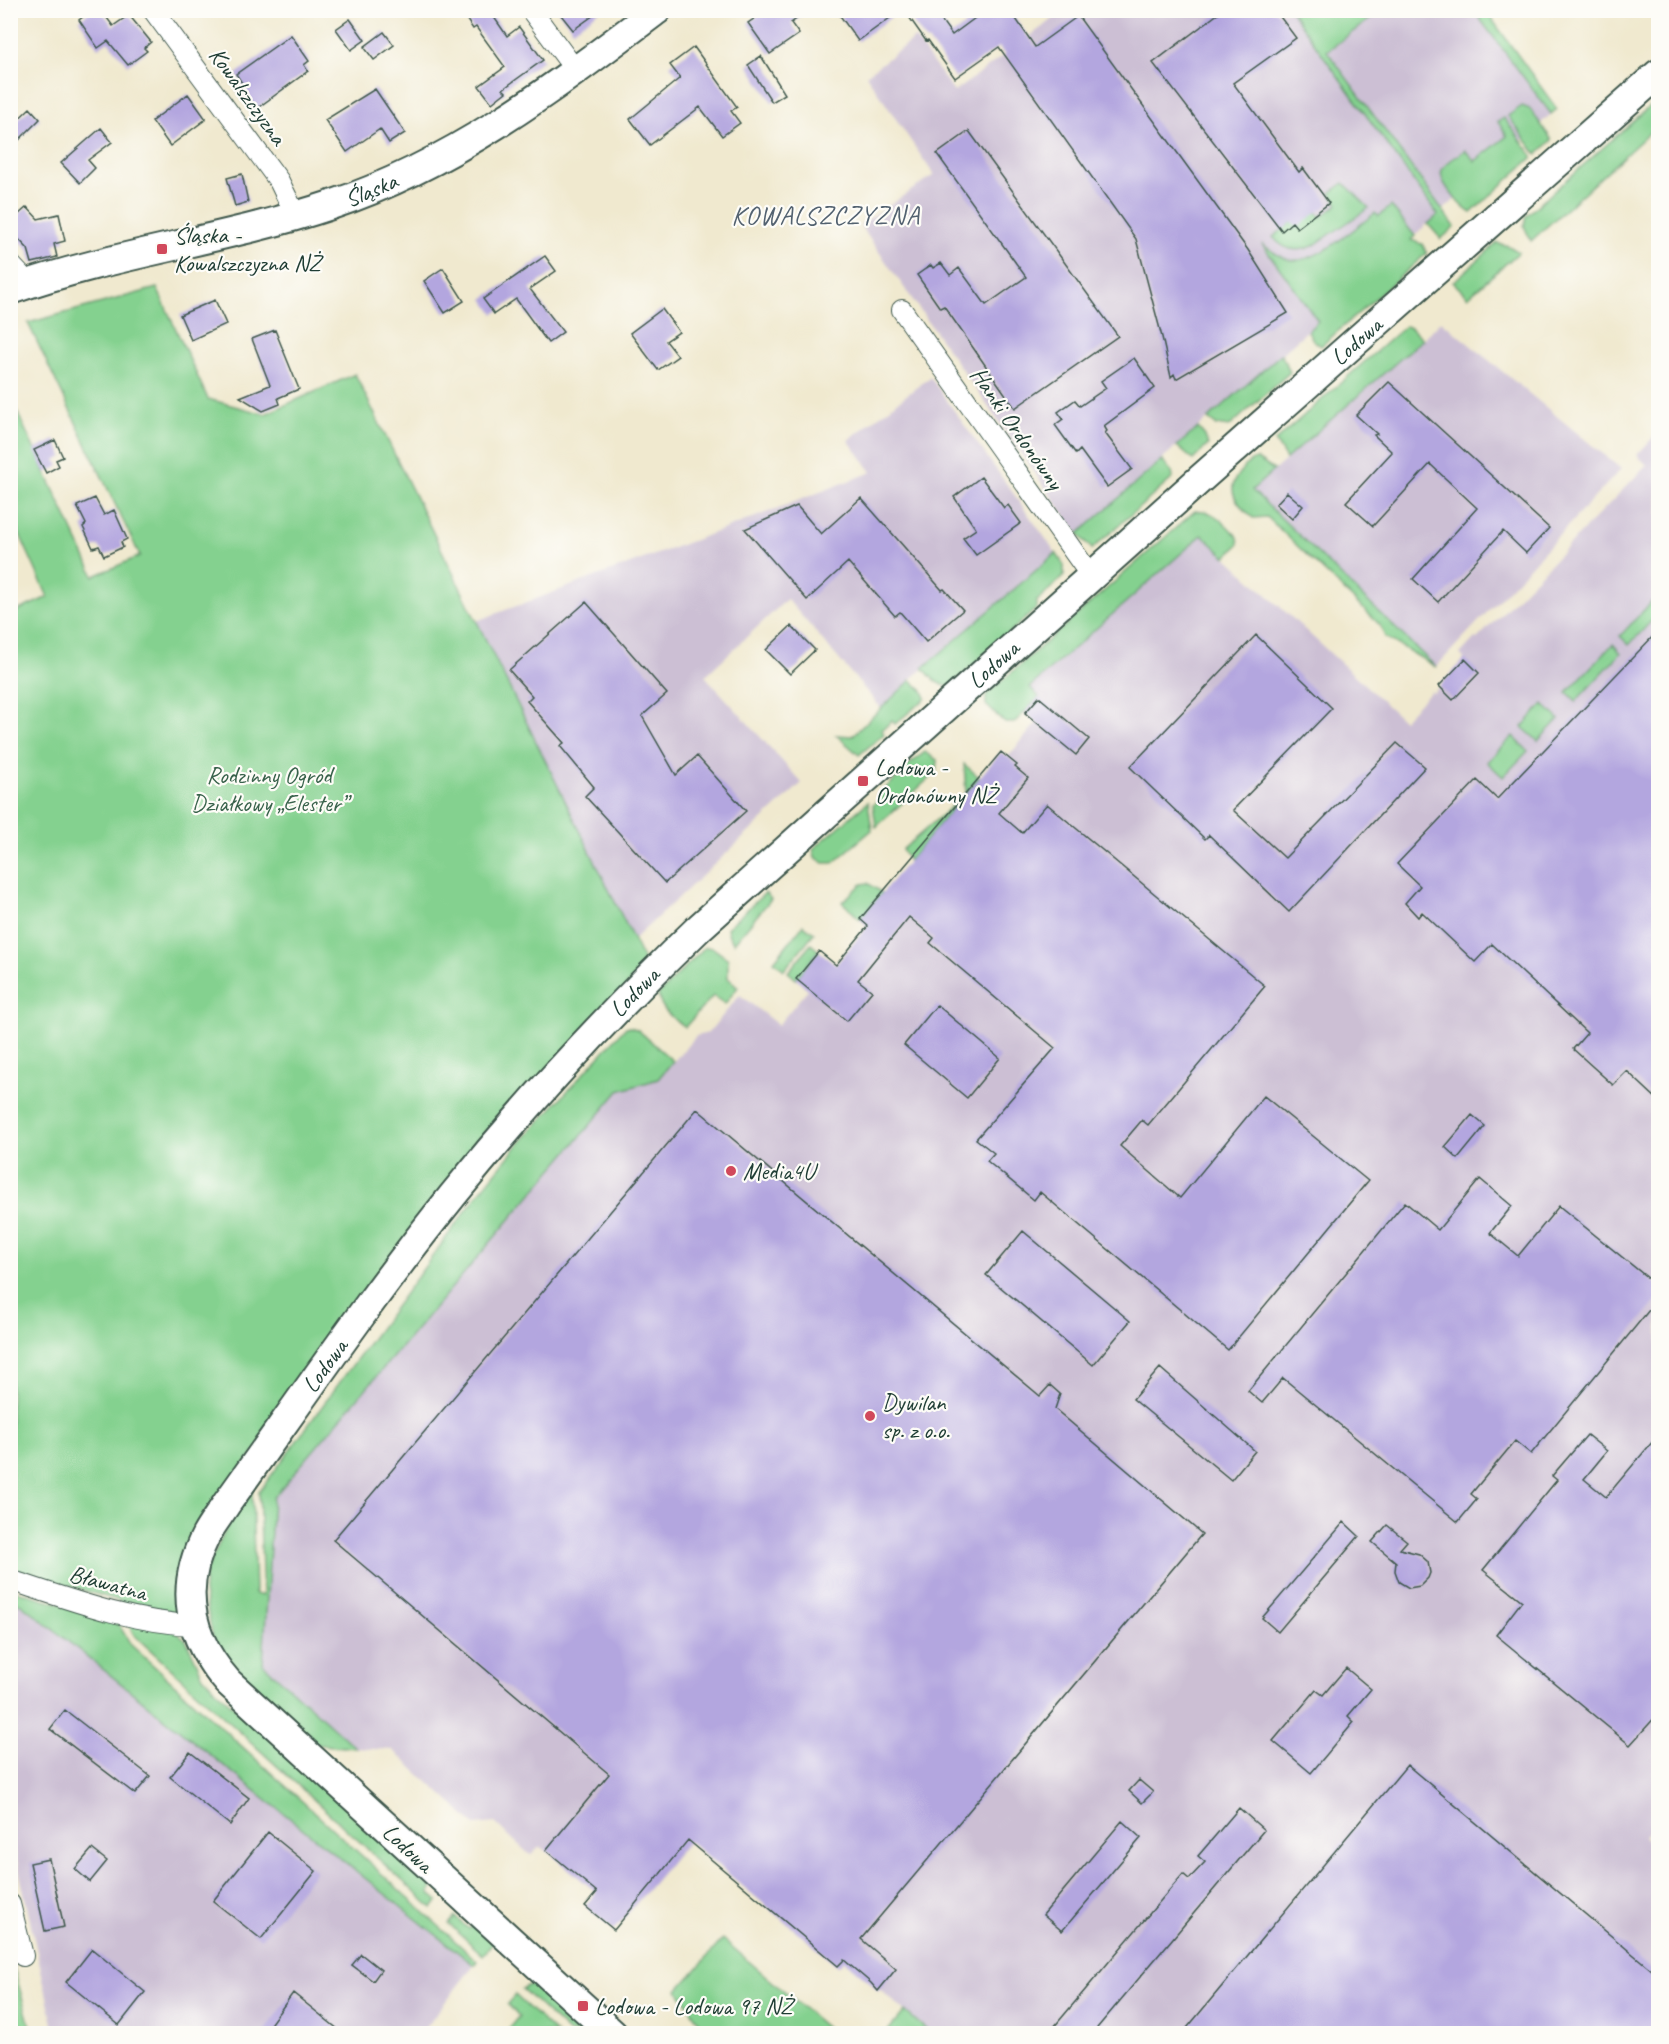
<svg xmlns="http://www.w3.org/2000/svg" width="1669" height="2044" font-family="Caveat,sans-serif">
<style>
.industrial{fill:#ccbfd4}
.green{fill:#84d18f;stroke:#528762;stroke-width:1.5}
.building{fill:#b3a6df}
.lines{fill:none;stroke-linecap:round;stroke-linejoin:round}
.street-casing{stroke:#3e574b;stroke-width:22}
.secondary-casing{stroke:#3e574b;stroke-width:32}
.street{stroke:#fff;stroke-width:20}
.secondary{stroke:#fff;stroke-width:28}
.poi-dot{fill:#d1495b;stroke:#fdfcf7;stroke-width:2}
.labels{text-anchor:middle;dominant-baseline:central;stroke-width:4.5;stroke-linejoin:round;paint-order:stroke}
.street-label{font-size:24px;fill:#1f3d34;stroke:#fdfcf7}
.poi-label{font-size:24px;fill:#1f3d34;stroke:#fdfcf7;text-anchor:start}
.park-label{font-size:24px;fill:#38624b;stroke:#fdfcf7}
.neighbourhood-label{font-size:26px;letter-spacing:1.5px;fill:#536270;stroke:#fdfcf7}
</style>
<rect width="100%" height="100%" fill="#fdfcf7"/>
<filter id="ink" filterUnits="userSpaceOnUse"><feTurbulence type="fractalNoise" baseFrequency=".0167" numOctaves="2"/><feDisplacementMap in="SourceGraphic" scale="12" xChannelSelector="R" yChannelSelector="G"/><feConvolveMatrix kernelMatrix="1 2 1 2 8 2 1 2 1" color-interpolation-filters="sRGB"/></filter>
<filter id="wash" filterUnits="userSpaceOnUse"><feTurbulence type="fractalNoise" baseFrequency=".008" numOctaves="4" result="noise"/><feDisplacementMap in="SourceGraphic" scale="24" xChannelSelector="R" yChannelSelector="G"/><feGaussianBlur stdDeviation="1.35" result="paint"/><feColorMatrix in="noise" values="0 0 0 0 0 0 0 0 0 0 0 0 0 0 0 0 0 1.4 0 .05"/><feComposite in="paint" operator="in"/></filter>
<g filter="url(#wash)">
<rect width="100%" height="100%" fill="#f0e9cf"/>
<path class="industrial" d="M1064,11H1486L1557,109L1078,534L860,225L934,175L866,75L915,38L954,92Z
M1441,321L1621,469L1436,667L1252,490L1423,339Z
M930,377L1056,553L918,673L881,708L787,599L705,676L802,783L633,940L476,621L727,528L872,472L848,440Z
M1658,432V1819L1644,1837L1658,1849V2033H930L845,1959L838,1966L689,1841L614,1930L585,1906L596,1892L546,1850L540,1847L530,1855L495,1823L475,1825L393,1750L356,1748L263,1664L273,1498L619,1090L658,1079L696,1036L708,1033L740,995L778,1025L808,989L796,979L819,951L836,964L867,927L860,919L1001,752L1008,757L1050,707L1030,687L1202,535L1403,720L1431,691L1433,693L1465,660L1460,654L1475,638L1477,639L1647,465L1637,455Z
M10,1600L21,1604L474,1965L421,2033H55L11,1834Z"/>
<path class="green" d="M1291,11H1381L1327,51L1455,227L1441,239L1428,224L1438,215Z
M1474,11H1486L1557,109L1551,114Z
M1658,99V125L1531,241L1524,226L1526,216Z
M1522,106L1530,109L1552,140L1537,155L1508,116Z
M1504,118L1532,155V158L1471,213C1462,208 1457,201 1451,193C1431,169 1445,165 1465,150L1475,161L1507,136L1498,122Z
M1344,183L1369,208L1313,246C1297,253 1284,251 1273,237L1292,222L1317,212L1321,217L1338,204L1330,193Z
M1391,206L1415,236L1411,240L1422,244L1427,253L1321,346L1313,340L1308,331L1318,321L1262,244C1271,250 1280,258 1290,260C1316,264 1355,228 1375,213L1379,216Z
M1497,243L1509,246L1519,252L1468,297L1453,282Z
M157,288L208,399L265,414L355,374L645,963L199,1522C177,1559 177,1574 181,1616L118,1609L120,1601L11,1569L10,614L48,597L11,515L10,397L94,576L140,556L28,323Z
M1405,326L1411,328L1423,339L1286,459L1275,441Z
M1281,354L1290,372L1229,427L1216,425L1208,419Z
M1198,428L1205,436L1208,445L1193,460L1177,446Z
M1257,459L1274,470L1252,490L1436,667L1385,637L1380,625L1267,517L1253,518C1237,504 1223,489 1242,470C1246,464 1250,460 1257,459Z
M1162,460L1172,472L1173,478L1092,549L1078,534Z
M1195,511C1213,508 1226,525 1238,537L1239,544L1226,557L1202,535L1030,687L1039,697L1014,723H1005L986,705V695Z
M1056,553L1064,565V576L1037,601V608L950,686C937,686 932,678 923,668Z
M1658,595V614L1629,645L1620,636Z
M1613,644L1621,653L1576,701L1567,692Z
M911,680L923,691L926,698L895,724L892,721L882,730L884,734L859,755L836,735L852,736Z
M1543,704L1559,719L1538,741L1522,727Z
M1513,736L1528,751L1503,777L1487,762Z
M925,752L937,760L936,772L876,827L873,805L882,796L880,793L897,778L895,776Z
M964,764L979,777L909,861L902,850L966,794Z
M868,802L872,830L833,863H824L815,857L813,849Z
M868,883L882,893L860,919L842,902L862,884Z
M765,893L771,899L734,943L729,936L727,928Z
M803,925L814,933L784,970L774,961Z
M811,944L819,951L796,979L788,972Z
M705,947L713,948L728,959V978L738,987L725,1004L713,996L685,1027C673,1019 661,1010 658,995Z
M626,1027H631L638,1030L673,1061L658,1079L619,1091L273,1498L263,1664L356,1748L311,1744L236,1676L214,1643L204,1592L205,1573L227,1527L252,1489L255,1593L258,1595H263L259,1492L479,1193L517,1146Z
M10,1589L116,1620L131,1645L429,1917L477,1961L474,1965L21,1604L11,1600Z
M127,1621L176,1631L186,1640L203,1676L221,1695L433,1888L429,1893L438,1901L432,1908L134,1635Z
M455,1917L469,1929L474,1925L494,1942L483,1955L449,1924Z
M723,1939L832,2033H706L678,1990Z
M10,1958H11L32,2033H11Z
M541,1984L595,2033H569L522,1989L529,1985Z
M515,1995L556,2033H505L519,2016L507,2004Z
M905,2011L930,2033H886Z"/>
<g id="blocks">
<path class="building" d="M92,10H101L113,26L129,15L151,42L144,48L147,51L128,65L108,41L98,48L79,20Z
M460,10H489L507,36L519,27L543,60L503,89L506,92L492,103L479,86L505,67L476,27L473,29Z
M557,10H601L573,30Z
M767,10H809L791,23L799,34L770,54L748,23Z
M836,10H901L858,41Z
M919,10H934L952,35L986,10H1010L1035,47L1078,16L1248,250L1288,313L1176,379L1174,374L1171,377L1162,337L1136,239L999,47L955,78L928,40L926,41L909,17Z
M1223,10H1275L1296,38L1233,83L1299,172L1303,168L1329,203L1297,228L1292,222L1282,231L1153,63Z
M350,19L365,40L351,50L336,29Z
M384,32L394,45L374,60L364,47Z
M291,35L309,61L304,65L308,71L252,112L235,88L242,83L236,74Z
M694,47L737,107L731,111L740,123L722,136L700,107L650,145L630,119L680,78L670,65Z
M761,56L785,94L772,102L748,65Z
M375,89L405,133L389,143L380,129L347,152L325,120Z
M188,94L206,119L170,146L152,121Z
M30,108L40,119L10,149V127Z
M101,128L112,142L88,160L95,168L80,183L61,163Z
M969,131L1118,336L1015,408L944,306L940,308L917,275L931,265L933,268L941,263L950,275L959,268L986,305L1026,277L937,154Z
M242,174L248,202L235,206L227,178Z
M27,207L38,219L59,214L65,241L54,244L57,257L32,263L28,249L10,230V222Z
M545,256L556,271L530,289L563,332L548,343L516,299L494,314L483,299Z
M443,268L464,301L445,313L424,281Z
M215,300L226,324L191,340L180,315Z
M662,309L679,332L666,341L678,356L658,370L630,333Z
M275,330L299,389L278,398L280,404L263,411L240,397L270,385L252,339Z
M1134,358L1155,388L1104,426L1107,431L1105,433L1132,469L1107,487L1080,450L1076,454L1055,425L1063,419L1058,412L1075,400L1080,406L1106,388L1101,381Z
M1389,382L1549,528L1526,553L1503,531L1438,602L1413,579L1477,508L1430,464L1373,526L1346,502L1392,452L1374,435L1377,434L1356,415Z
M55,440L63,457L56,460L59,466L46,473L34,450Z
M981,477L1004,508L1008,505L1021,523L976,555L963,538L976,529L954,497Z
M1287,492L1303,506L1292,519L1276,504Z
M95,498L104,515L114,510L127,539L121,542L123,547L104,556L99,546L93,548L83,527L86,524L77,506Z
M861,498L942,590L944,589L963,610L926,642L900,612L895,616L848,562L807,600L745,529L797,506L821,534Z
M586,602L667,694L642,716L676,775L697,756L746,811L665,883L585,796L594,787L560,746L564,743L527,701L532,696L509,670Z
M791,626L815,650L790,674L766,650Z
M1659,630V1101L1627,1071L1613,1085L1573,1049L1587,1033L1492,944L1475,962L1422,912L1418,917L1405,903L1420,886L1397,864L1477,780L1497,799Z
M1256,635L1332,708L1233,810L1285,858L1397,743L1425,767L1289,912L1209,835L1205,839L1130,767Z
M1465,659L1479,673L1453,700L1439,686Z
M1039,697L1089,739L1076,755L1025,713Z
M1001,752L1017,765L1015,767L1028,778L999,813L1022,833L1047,804L1265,986L1148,1125L1142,1120L1120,1146L1180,1198L1264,1096L1368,1181L1228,1350L1040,1192L1034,1200L987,1161L994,1153L976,1139L1055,1048L930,943L934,938L909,917L858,980L872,991L847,1021L796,979L819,951L836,965L868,926L860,919Z
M937,1005L1000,1058L967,1098L904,1045Z
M697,1109L1040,1396L1050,1385L1060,1394L1055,1409L1202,1534L861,1939L896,1969L878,1991L871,1983L844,1960L838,1966L688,1840L614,1930L585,1906L597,1892L546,1850L609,1774L333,1540Z
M1472,1115L1485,1126L1458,1159L1445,1147Z
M1480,1179L1512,1206L1490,1233L1518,1256L1559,1206L1659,1287V1298L1531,1454L1515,1441L1471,1494L1477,1499L1458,1522L1283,1378L1262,1403L1248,1391L1405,1202L1438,1230Z
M1023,1231L1130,1321L1093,1365L986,1275Z
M1160,1368L1255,1451L1231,1480L1133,1399Z
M1659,1434V1713L1630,1745L1496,1635L1522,1601L1483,1570L1557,1480L1552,1476L1587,1435L1607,1451L1584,1479L1606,1497Z
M1344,1522L1359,1536L1278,1632L1262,1618Z
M1387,1525L1407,1541L1400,1549L1419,1554L1428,1562L1430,1573L1428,1578L1420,1586L1409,1588L1399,1582L1395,1571L1396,1562L1372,1542Z
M1346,1668L1371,1689L1348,1716L1354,1722L1311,1773L1273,1741L1316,1690L1323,1695Z
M65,1710L150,1776L135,1794L50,1729Z
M190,1752L249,1798L230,1825L170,1777Z
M1407,1765L1659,1976V2034H1182Z
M1139,1780L1153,1792L1142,1803L1129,1791Z
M1239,1808L1264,1830L1092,2034H1048L1183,1874L1189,1879L1205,1862L1198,1856Z
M1122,1821L1141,1838L1062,1931L1043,1915Z
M268,1832L316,1871L261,1939L213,1901Z
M92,1849L107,1861L90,1882L75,1869Z
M49,1859L64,1927L45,1931L30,1863Z
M92,1949L145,1992L119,2025L66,1982Z
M361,1954L381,1970L373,1981L352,1965Z
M293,1993L344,2034H263Z"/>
</g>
</g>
<g filter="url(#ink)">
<use href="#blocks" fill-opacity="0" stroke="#3e574b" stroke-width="1.5"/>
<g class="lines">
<defs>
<path id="street" d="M153,10L279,181L296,216
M531,10L576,71
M10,264L28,283
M902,310L1091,576
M10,1580C71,1600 130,1622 193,1625
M10,1904L23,1956"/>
<g id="secondary">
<path id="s1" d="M10,290C115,253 226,240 331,205C454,164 555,87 657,10"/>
<path id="s2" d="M613,2034L228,1682C189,1638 178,1589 206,1535C212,1524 220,1514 227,1503C301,1400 373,1294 453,1195C529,1101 612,1011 700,927L1198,481L1658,74"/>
</g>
</defs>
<use href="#street" class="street-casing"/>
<use href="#secondary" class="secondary-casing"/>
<use href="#street" class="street"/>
<use href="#secondary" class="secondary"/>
</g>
</g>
<g class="poi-dot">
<rect x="156" y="243" width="12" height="12" rx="3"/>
<rect x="857" y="775" width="12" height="12" rx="3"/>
<circle cx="731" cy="1171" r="6"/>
<circle cx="870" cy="1416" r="6"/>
<rect x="577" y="2000" width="12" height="12" rx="3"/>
</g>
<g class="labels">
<g class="street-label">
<text transform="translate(248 96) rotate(54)">Kowalszczyzna</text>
<text stroke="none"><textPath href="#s1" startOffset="375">Śląska</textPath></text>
<text stroke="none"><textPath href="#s2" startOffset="2346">Lodowa</textPath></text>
<text transform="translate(1017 428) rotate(55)">Hanki Ordonówny</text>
<text stroke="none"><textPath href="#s2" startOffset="1860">Lodowa</textPath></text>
<text stroke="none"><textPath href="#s2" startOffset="1374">Lodowa</textPath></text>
<text stroke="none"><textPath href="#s2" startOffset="888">Lodowa</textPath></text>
<text transform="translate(108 1583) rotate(15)">Bławatna</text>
<text transform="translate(408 1848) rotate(43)">Lodowa</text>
</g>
<g class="poi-label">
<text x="174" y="235">Śląska -<tspan x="174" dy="28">Kowalszczyzna NŻ</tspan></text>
<text x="875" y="767">Lodowa -<tspan x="875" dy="28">Ordonówny NŻ</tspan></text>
<text x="743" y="1171">Media4U</text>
<text x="882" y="1402">Dywilan<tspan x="882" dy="28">sp. z o.o.</tspan></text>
<text x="595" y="2006">Lodowa - Lodowa 97 NŻ</text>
</g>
<g class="park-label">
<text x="269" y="775">Rodzinny Ogród<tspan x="269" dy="28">Działkowy „Elester”</tspan></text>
</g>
<g class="neighbourhood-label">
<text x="826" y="215">KOWALSZCZYZNA</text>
</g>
</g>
<rect width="1669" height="2044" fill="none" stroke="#fdfcf7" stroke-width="36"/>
</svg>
